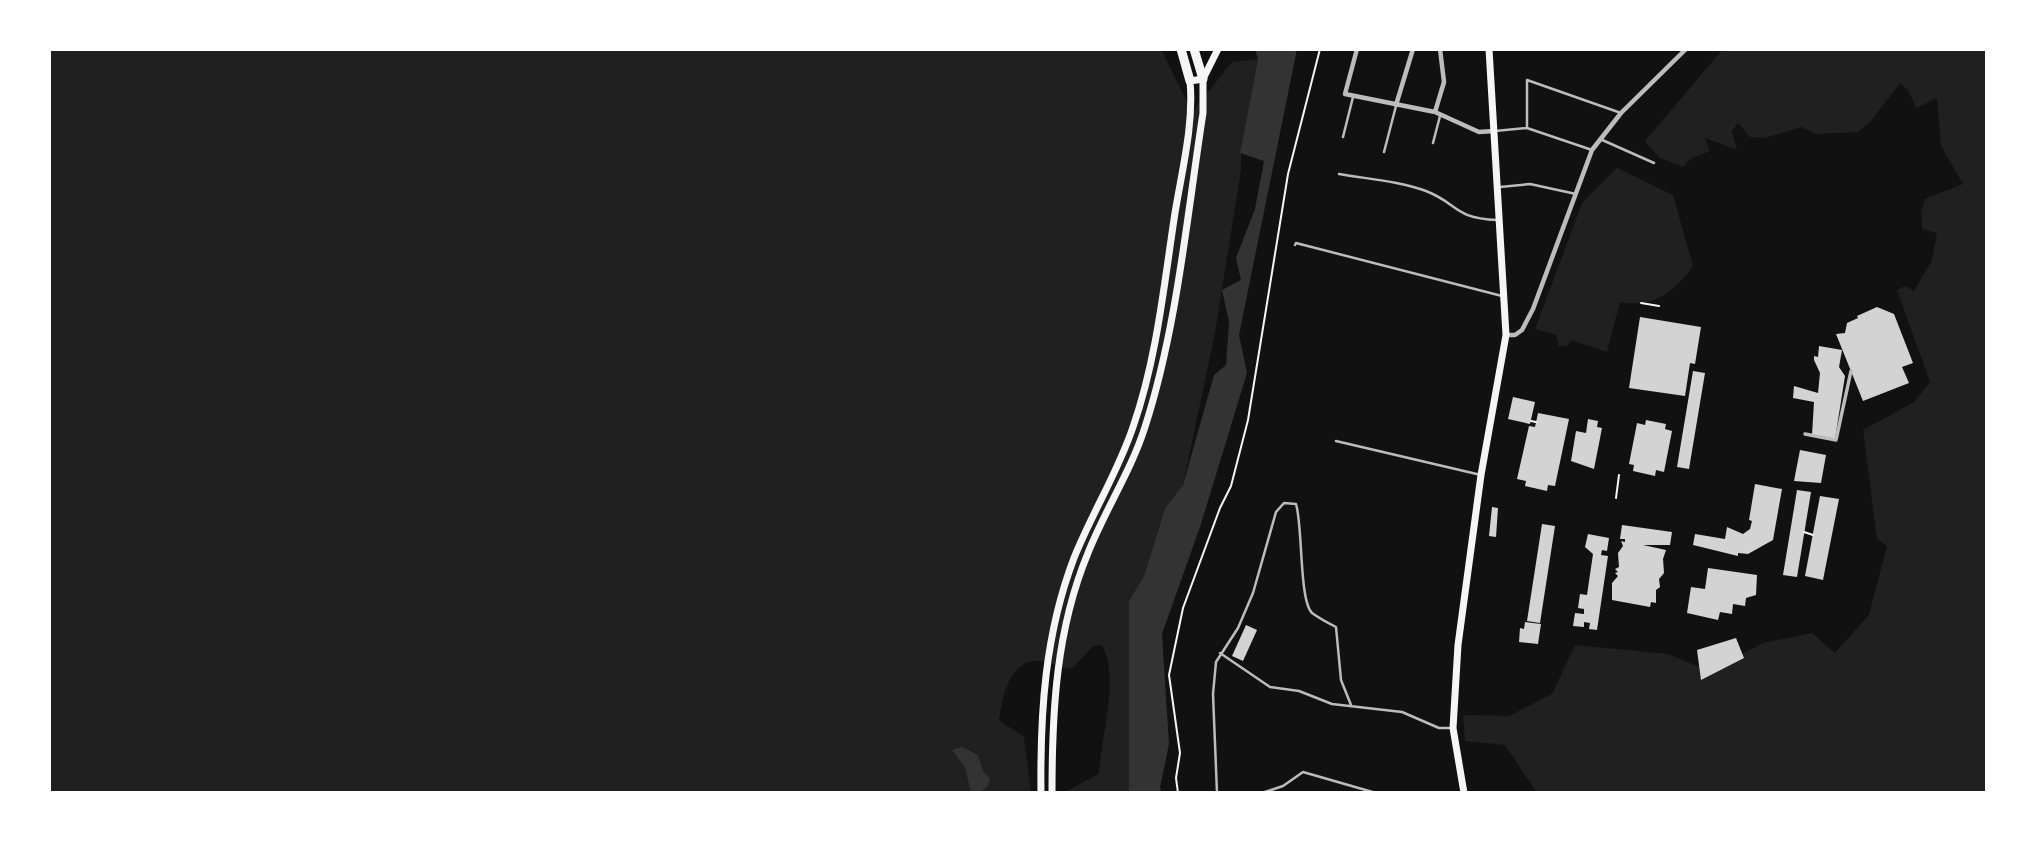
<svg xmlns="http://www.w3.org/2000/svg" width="2036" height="842" font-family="'Noto Serif',serif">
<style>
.green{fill:#202020}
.water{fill:#333}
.building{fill:#d3d3d3}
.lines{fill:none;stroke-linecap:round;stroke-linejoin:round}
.path{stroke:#f5f5f5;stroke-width:2}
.service{stroke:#bcbcbc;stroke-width:2.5}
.pedestrian{stroke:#bcbcbc;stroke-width:3.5}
.minor{stroke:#bcbcbc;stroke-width:4.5}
.secondary{stroke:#f5f5f5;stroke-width:7}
.motorway{stroke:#f5f5f5;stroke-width:9}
</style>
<rect width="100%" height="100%" fill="#111"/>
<path class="green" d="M49,49H1161L1192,112L1232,62L1258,59L1241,148V170L1215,333L1183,485L1165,508L1144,576L1129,602V793H1063L1099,774C1101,736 1120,679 1102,645L1093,646L1073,668C1060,669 1047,660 1034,661C1008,664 1002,699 999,720L1024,737L1031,793H49Z
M1723,49H1987V793H1537L1505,745L1465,741L1463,715L1509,716L1552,694L1575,645L1668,654L1709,671L1763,643L1812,633L1835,653L1869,615L1887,546L1877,539L1863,430L1914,402L1930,382L1897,290L1905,286L1914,291L1932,260L1937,233L1922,229L1921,211L1925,199L1963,184L1941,146L1937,98L1916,108L1908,90L1900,83L1871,121L1858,132L1816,134L1802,127L1764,138L1750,137L1738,123L1732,131L1737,150L1705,138L1710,151L1690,159L1683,167L1660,158L1645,141Z
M1617,168L1673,195L1693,266C1676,291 1652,309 1620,302L1607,352L1571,340L1567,346H1559L1556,335L1535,329L1582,203Z"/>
<path class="water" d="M1255,49H1297L1239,335L1247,373L1201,524L1162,634L1169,744L1160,788L1162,793H1129V601L1144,576L1165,508L1183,485L1214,375L1226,365L1229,322L1222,290L1241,280L1236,258L1255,209L1264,161L1240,153L1258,59Z
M962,747L978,755L983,771L990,779C989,788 980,793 971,793L965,767L952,750Z"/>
<path class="building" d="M1877,307L1894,314L1913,363L1902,367L1909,383L1863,401L1836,334L1845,333L1847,323L1858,318L1857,316Z
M1640,317L1701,327L1695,364L1690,363L1685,396L1629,388Z
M1819,346L1842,350L1839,367L1845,376L1835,439L1812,435L1814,402L1793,398L1794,386L1818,393L1820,373L1814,360V356L1818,357Z
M1693,371L1705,373L1689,469L1677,467Z
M1513,397L1535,402L1530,424L1508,419Z
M1538,413L1569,419L1555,486L1548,485L1547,491L1525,486L1526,481L1517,479L1529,426L1535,427Z
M1588,419L1598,421L1597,427L1602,428L1594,469L1571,461L1576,431L1586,433Z
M1646,420L1666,424L1665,429L1672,431L1664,472L1656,470L1655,476L1633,471L1634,465L1629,464L1637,423L1645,425Z
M1800,450L1826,455L1821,483L1794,481Z
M1755,484L1782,489L1773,540L1748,554L1738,553V556L1693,545L1695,534L1725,539L1727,527L1743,534L1750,529L1752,521L1749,520Z
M1797,490L1811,492L1797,577L1783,575Z
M1820,496L1839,499L1823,580L1805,576Z
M1492,507L1498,508L1496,537L1489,536Z
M1542,524L1555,526L1540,623L1527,621Z
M1622,525L1672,532L1670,545H1643L1666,550L1663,559L1664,573L1659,579L1660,587L1656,590V603L1651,602L1650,607L1612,600V583L1618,576L1615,573L1618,572L1615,569L1619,567L1618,553L1623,546L1621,541L1625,542V539H1620Z
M1588,534L1609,538L1607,551L1602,550L1601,555L1608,556L1597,630L1589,629L1590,623L1584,622V627L1573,626L1575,613L1584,614V609L1578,608L1580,594L1587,595L1593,554L1585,547Z
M1708,568L1757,575L1756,595L1746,598L1745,606L1733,604L1732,614L1720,612L1718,620L1687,613L1691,587L1705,589Z
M1525,622L1541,624L1538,644L1519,642L1520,628L1524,629Z
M1246,625L1257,630L1243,661L1232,656Z
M1736,638L1744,658L1701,680L1697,650Z"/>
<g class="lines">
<path class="path" d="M1641,303L1659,306
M1531,421L1536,422
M1616,498L1619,475
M1804,532L1813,535
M1178,793L1176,778L1180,753L1169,675L1183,608L1220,508L1231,486L1248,420L1288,174L1320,49"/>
<path class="service" d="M1527,128V80L1621,113
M1495,131L1527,128L1592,150
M1343,137L1353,97
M1600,139L1654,163
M1433,143L1440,116
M1384,152L1396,106
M1339,174C1367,179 1400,181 1426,191C1459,204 1453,218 1497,220
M1500,187L1530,184L1576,194
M1295,245L1296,243L1502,296
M1336,441L1481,475
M1220,653L1270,687L1299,691L1332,704L1402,712L1439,728H1451
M1217,793L1213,694L1216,662L1238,628L1253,593L1276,512L1284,503L1296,504C1303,527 1299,600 1312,613C1319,618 1328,623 1336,627L1341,680L1351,705
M1262,793L1283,786L1303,772L1376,793"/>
<path class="pedestrian" d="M1805,434L1836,440L1851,371"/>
<path class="minor" d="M1357,49L1345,94L1435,112L1479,132L1494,131
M1396,105L1413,49
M1435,112L1444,82L1440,49
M1506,335H1515L1522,330L1533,309L1592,150L1621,113L1686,49"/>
<path class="secondary" d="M1203,79L1218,49
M1041,793C1040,712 1045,634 1074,558C1092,513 1118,472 1133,427C1157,358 1164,284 1175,213C1182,170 1194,124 1190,81L1203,79
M1052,793C1052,711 1056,630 1088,553C1105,510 1131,471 1145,427C1177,328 1187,216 1203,113V79
M1464,793L1453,728L1458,645L1481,475L1506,335L1489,49"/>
<path class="motorway" d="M1181,49L1190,81
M1194,49L1203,79"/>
</g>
<rect width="2036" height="842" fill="none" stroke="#ffffff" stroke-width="102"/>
</svg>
